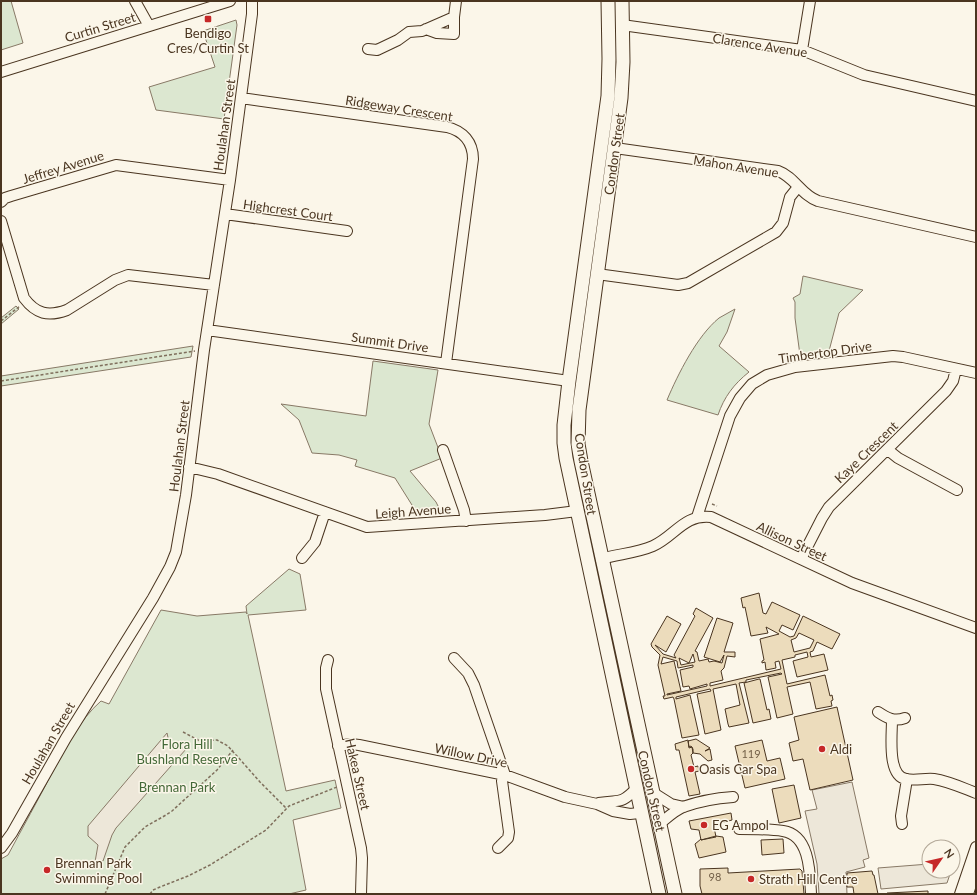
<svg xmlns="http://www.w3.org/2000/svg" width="977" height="895" font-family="Lato,sans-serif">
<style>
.green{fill:#dce7d0;stroke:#887966}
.parking{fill:#ede7d9;stroke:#887966}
.building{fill:#ecdcbc;stroke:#4a3520;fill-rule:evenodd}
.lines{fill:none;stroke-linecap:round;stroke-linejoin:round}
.minor-casing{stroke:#4a3520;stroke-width:12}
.major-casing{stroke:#4a3520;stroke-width:15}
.path{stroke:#7f6f5c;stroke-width:1.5;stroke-dasharray:3 2;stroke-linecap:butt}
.minor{stroke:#fbf6e9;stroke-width:10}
.major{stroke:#fbf6e9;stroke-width:13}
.poi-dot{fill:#c62828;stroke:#fbf6e9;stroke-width:1.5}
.labels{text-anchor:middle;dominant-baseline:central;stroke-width:3;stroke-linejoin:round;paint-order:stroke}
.number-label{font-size:11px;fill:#725f47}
.street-label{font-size:13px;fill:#4a3520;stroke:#fbf6e9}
.poi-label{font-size:13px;fill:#4a3520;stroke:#fbf6e9;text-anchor:start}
.park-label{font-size:13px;fill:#436837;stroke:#fbf6e9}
</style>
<rect width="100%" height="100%" fill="#fbf6e9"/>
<path class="green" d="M1,1H11L23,43L1,50Z
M236,20L237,25L224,119L156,110L149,87L215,67L203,31Z
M803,276L863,290L839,313L829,351L800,355L795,318V302L793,298L800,294Z
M16,306L19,309L1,324V318Z
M735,309L727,332L719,346L749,372C734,384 724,397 718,415L667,400C678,374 697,336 719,318C724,315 730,312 735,309Z
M193,346L191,357L1,386V376Z
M373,361L438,370L429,424L442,458L410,471L436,502L441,512L417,513L395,478L355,466L357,460L339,455L312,453L299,420L281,404L366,416Z
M289,569L300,574L306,610L248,615L286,791L335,780L341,808L293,820L306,890L289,894H1V859L8,855C23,827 38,800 52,773C66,748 79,720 101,701L109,704L161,610L197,616L246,612L247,614L246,606Z"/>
<path class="parking" d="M167,733L169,742L177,748H187L116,828L112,835L103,861L95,862L98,845L88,836V826Z
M852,782L869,858L863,860L865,867L846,872L847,894H819L817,864L805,811L817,809L812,790Z
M929,864V871H951L947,883L881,889L878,868Z"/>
<path class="building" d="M759,593L763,613L766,614L772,602L800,615L793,630L782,625L779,631L790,637L794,636L803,616L840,634L832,649L817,642L813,651L810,652L811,657L824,654L828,670L797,677L793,661L808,657L807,652L795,655V657L782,660L787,684L825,675L830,696L832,695L833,700L831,701L832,706L816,709L810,682L787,687L793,714L777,718L768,677L782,674L781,673L746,680V682L739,683L749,723L729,727L728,724L725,709L740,705L736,684L713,689L721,730L705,734L697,694L711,691L710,689L676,697V699L690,695L699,735L682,738L674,699L673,697L664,699L663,696H665L658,665L660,655L652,647L651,644L667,616L681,624L666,652L655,645L663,654L676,658L674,655L695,616L693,614L696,608L713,618L695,651L697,652L699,661L708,659L709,662L714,661L722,663L724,655L720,662L704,657L717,618L733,623L724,652H735V657L727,656L724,668L721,671L723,680L710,683V686L781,669L779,661L775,662L776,668L766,670L765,662L762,663V661L764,660L760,639L779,634L766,627L768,633L751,636L745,607L743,608L741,598ZM799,633L814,640L810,648L794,652L791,640L796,638ZM693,654L695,662L681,665L679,658L689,663ZM663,657L677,661L678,668L693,665V667L680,670L683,687L689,686L690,689L707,684V686L667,695V694L681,691L674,661L661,664Z
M759,679H760L767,710L769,709L771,719L753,723L744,683Z
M837,707L853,780L810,790L803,759L793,761L789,743L799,740L794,717Z
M696,739L710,748L705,751L710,749L712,760L708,761L700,754L693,753V749L691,746L689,747L688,741Z
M688,740L689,748L692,747L693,753L691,755L694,767L698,766L699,771L695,772L700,794L689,796L679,750H676L675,744Z
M762,740L767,761L780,758L785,779L745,788L735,746Z
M794,785L801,818L779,823L772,789Z
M731,813L732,820L721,823L714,827L716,837L701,840L699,830L691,829L689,821Z
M716,836L723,837L726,852L699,858L695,844L701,839V840Z
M783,839L784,853L762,855L761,840Z
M728,868V873L800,869L802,871L804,894H702L700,886V869Z
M872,871L873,875H874L878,894H854L853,887H847V873Z
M928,891V894H887V893Z"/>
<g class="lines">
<defs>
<path id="minor" d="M135,1L149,26
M622,25L802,50L864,75L976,101
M426,29L437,33L454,34V17L456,1
M368,49L377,50L398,40L409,32L422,31L454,17
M802,50L810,1
M1,72L230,1
M241,98L447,127C463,131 473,142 473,159L446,363
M615,148L778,171C795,177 801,195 818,201L976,237
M1,202L5,198L11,196L116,165L230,180
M225,214L347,231
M1,221L24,298C36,314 48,317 67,310L115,280L128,275L214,285
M597,274L678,285L688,283L776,232L783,223L790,197L798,187
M207,330L569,381
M443,450L464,510L466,521
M888,450L898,458L957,490
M189,467L218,474L367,527L545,515L577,511
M697,517L730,416L740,398L752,384L767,375L795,367L893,356L903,357L976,373
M302,558L315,542L325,512
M601,559C618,554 637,553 653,546C675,536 684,514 711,517L852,583L976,628
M801,559L822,518L829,507L946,391L953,381L956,369
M454,658L468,673L474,685L505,775
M328,660L326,668V689L361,848L362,858L361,894
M878,712C887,718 894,722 905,718
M892,720C892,735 887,776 906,779C915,781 925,778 934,779C948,781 963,788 976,793
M338,746L351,744L359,745L505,775L565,797L597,804L613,811L630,814L639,813L642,810
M652,792L671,804L684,807
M599,803C620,799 619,806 637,788
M659,824C667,818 674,811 683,807C697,802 718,798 733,797
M902,824L901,816L907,779
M739,829C752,829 771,829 783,831C810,835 810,873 811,894
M1,848L12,833L66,738L153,598L170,567L176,552L186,495L204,350L230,180L252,14V1
M498,848L508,838L509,832L502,781L503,775
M960,894L976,847
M968,894L976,869"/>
<path id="major" d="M608,1L609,59L608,96L569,381L564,425V443L566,458L659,894
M622,1L623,62L621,98L579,410L578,444L581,461L675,894"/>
</defs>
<use href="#minor" class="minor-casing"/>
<use href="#major" class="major-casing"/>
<path class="path" d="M1,321L20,306
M1,381L195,351
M712,504L717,506
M183,732L200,741L217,740L228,746L260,782L286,808
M105,894L125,847L145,827L166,815L172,811L217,770L233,750
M150,894L153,890L160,887L188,876L210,865L266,830L289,806L337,787"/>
<use href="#minor" class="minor"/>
<use href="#major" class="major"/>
</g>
<g class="poi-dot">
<rect x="204" y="15" width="8" height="8" rx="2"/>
<circle cx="822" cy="749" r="4"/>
<circle cx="691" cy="769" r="4"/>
<circle cx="704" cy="825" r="4"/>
<circle cx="47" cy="870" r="4"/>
<circle cx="751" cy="879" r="4"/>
</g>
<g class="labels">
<g class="number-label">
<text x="751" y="753">119</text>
<text x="715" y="876">98</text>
</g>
<g class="street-label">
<text transform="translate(100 27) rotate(-17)">Curtin Street</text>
<text transform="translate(760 45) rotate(9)">Clarence Avenue</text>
<text transform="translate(399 108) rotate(9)">Ridgeway Crescent</text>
<text transform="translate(224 125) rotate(-82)">Houlahan Street</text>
<text transform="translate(614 154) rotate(-82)">Condon Street</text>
<text transform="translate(736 166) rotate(9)">Mahon Avenue</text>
<text transform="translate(63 167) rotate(-17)">Jeffrey Avenue</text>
<text transform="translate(288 210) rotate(8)">Highcrest Court</text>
<text transform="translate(390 342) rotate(8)">Summit Drive</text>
<text transform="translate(825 352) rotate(-8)">Timbertop Drive</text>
<text transform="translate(179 446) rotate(-83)">Houlahan Street</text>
<text transform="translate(866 452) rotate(-44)">Kaye Crescent</text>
<text transform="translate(586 474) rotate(81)">Condon Street</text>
<text transform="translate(413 511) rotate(-4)">Leigh Avenue</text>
<text transform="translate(792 541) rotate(25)">Allison Street</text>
<text transform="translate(48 743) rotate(-60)">Houlahan Street</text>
<text transform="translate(471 755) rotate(12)">Willow Drive</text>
<text transform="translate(358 774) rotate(77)">Hakea Street</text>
<text transform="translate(652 791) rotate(77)">Condon Street</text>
</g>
<g class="poi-label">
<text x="208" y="33" text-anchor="middle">Bendigo<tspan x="208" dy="15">Cres/Curtin St</tspan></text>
<text x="830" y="749">Aldi</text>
<text x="699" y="769">Oasis Car Spa</text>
<text x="712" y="825">EG Ampol</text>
<text x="55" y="863">Brennan Park<tspan x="55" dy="15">Swimming Pool</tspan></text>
<text x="759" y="879">Strath Hill Centre</text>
</g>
<g class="park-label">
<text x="187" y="744">Flora Hill<tspan x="187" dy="15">Bushland Reserve</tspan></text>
<text x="177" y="787">Brennan Park</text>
</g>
</g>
<rect width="977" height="895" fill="none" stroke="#4a3520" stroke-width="4"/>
<g transform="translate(941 859) rotate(56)"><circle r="19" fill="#fbf6e9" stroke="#b4a999"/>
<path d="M0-3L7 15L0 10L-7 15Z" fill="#c62828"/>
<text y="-6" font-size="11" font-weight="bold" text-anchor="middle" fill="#4a3520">N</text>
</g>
</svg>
